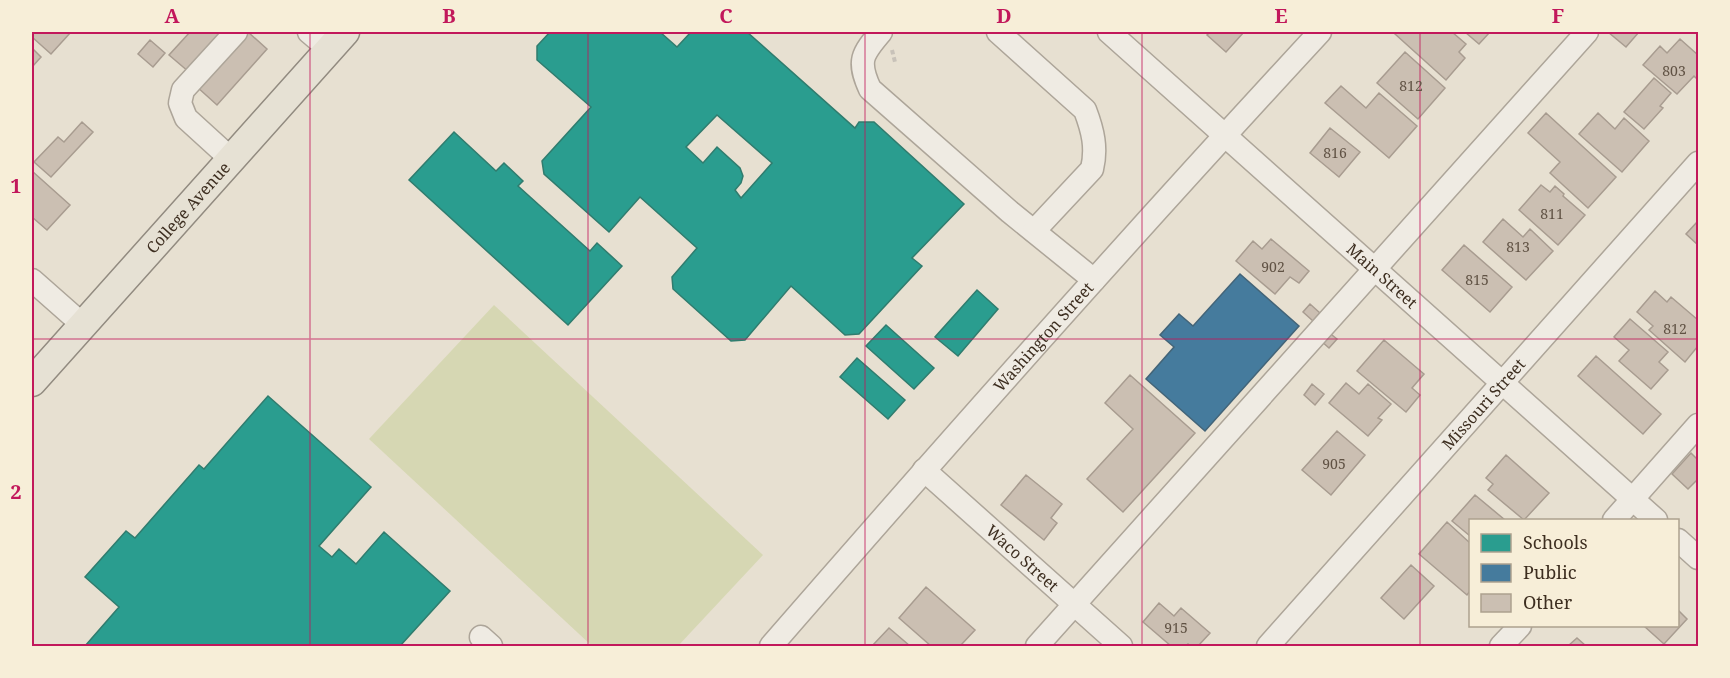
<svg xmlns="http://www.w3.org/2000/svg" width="1730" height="678" font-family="'Noto Serif',serif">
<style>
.green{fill:#d6d7b3}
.schools{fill:#2a9d8f;stroke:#307c6e;stroke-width:1.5;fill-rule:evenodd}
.public{fill:#457b9d;stroke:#436478;stroke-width:1.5}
.building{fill:#cbbfb2;stroke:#a89c90;stroke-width:1.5}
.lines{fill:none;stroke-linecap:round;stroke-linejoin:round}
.minor-casing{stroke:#ada599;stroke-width:25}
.major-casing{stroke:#928b80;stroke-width:31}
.path{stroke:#c8c2b9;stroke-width:4;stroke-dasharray:4.5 3;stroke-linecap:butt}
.minor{stroke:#efebe3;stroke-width:22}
.major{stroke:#e6e1d4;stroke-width:28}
.grid{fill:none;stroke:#c2185b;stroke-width:1.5;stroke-opacity:0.55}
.labels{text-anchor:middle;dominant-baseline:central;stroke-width:6;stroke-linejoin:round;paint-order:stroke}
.number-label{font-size:14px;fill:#605244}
.street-label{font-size:16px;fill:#3d2e20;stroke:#f7eed8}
.neatline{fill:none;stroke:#c2185b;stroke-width:2}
.grid-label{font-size:20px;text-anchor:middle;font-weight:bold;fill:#c2185b}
</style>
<rect width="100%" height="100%" fill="#e7e0d1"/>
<path class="green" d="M494,305L763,555L678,646H592L369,439Z"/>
<path class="schools" d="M550,32H660L677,47L691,32H747L855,128L859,122H874L964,204L912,258L922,266L859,334L845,335L791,286L745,340L731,341L673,289L672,277L697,248L640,197L609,232L544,174L542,161L591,107L537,60V46ZM717,115L772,163L741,198L735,190L741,183L743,176L740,168L717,147L703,163L686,147Z
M454,132L496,171L504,163L523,181L518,186L590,251L597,243L622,266L568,325L409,180Z
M977,290L998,309L958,356L935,337Z
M886,325L934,368L914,389L866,346Z
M857,358L905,400L888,419L840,377Z
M268,396L371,487L319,546L332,557L339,549L356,564L384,532L450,591L400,646H85L119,607L85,577L126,531L135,538L199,465L204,469Z"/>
<path class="public" d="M1240,274L1299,326L1205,431L1146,379L1174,347L1160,335L1179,314L1193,326Z"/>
<path class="building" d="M32,32H71L51,54L32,37Z
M190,32H225L189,72L169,55Z
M244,32H248L267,49L217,105L196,86Z
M1210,32H1244L1226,52L1207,35Z
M1397,32H1452L1466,44L1459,52L1465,58L1446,80L1395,34Z
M1465,32H1490L1479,44Z
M1608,32H1639L1626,47Z
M1680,39L1698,55V80L1694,76L1677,94L1643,65L1660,46L1667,53Z
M150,40L165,53L153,67L138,54Z
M32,48L41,57L32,67Z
M1405,52L1445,88L1418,119L1377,83Z
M1654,78L1671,93L1660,106L1663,108L1644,129L1624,112Z
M1341,86L1366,108L1379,93L1417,126L1389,158L1325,103Z
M1546,113L1616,177L1588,208L1550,173L1560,162L1528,133Z
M1598,113L1615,129L1624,118L1649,141L1622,172L1579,134Z
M82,122L93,132L51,177L34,162L58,137L64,142Z
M1330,128L1360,152L1339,177L1310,153Z
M32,171L70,205L47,230L32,217Z
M1541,185L1550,192L1555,186L1564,194L1563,196L1585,215L1558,245L1519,210Z
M1503,219L1523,237L1530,229L1553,251L1526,280L1483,242Z
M1698,221V245L1686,234Z
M1271,239L1309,271L1299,283L1290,277L1275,294L1236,261L1253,241L1262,249Z
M1464,245L1512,287L1490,312L1442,270Z
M1655,291L1667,302L1671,297L1698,320V346L1685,362L1649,330L1653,326L1637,312Z
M1310,304L1320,313L1313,321L1303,312Z
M1630,319L1668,352L1659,362L1668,370L1651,389L1619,361L1629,350L1614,337Z
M1327,331L1337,339L1329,348L1320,340Z
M1384,340L1424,374L1412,388L1420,395L1406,412L1357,371Z
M1596,356L1661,414L1643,434L1578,376Z
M1130,375L1195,433L1123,512L1087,479L1133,429L1105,403Z
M1346,383L1359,394L1368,384L1391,404L1378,418L1382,420L1368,436L1329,403Z
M1312,384L1324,394L1315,405L1304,395Z
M1337,431L1365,455L1331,495L1302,470Z
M1691,453L1698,460V479L1688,489L1672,474Z
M1506,455L1549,493L1524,520L1488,490L1493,484L1486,478Z
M1026,475L1062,504L1051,518L1057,523L1044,540L1001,505Z
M1475,495L1505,520H1470V536L1452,521Z
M1447,522L1470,543V591L1467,595L1419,554Z
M1411,565L1434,586L1404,619L1381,598Z
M926,587L975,630L960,646H931L899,618Z
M1159,603L1174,616L1181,608L1210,633L1198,646H1191L1188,644L1185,646H1171L1143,622Z
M1678,610L1687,619L1664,644L1644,626H1678Z
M889,628L910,646H872Z
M1577,638L1586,646H1568Z"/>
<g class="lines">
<defs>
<g id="minor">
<path d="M309,32L329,49"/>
<path d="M881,32C862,54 857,61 870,89L1010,212L1094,280"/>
<path d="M998,32L1085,110C1093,131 1097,148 1092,169L1034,231"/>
<path id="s1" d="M1109,32L1656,520"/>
<path d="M231,159L186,118L180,103L183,90L236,32"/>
<path d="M32,280L83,325"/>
<path id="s2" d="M924,470L1121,646"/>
<path d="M1614,520L1698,425"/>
<path d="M1678,540L1698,558"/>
<path d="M481,637L491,646"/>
<path id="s3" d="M771,646C951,439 1134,233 1320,32"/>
<path d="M1037,646L1587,32"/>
<path id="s4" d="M1268,646L1698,163"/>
<path d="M1501,646L1520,626"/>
</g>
<g id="major">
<path id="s5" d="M32,382L345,32"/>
</g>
</defs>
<use href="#minor" class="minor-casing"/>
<use href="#major" class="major-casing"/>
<path class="path" d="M892,50L895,62"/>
<use href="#minor" class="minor"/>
<use href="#major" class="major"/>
</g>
<path class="grid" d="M310,32V646M588,32V646M865,32V646M1142,32V646M1420,32V646M32,339H1698"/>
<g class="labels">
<g class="number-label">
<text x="1674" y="70">803</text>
<text x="1411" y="85">812</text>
<text x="1335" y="152">816</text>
<text x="1552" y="213">811</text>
<text x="1518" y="246">813</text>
<text x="1273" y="266">902</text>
<text x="1477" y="279">815</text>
<text x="1675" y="328">812</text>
<text x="1334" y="463">905</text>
<text x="1176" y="627">915</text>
</g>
<g class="street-label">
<text stroke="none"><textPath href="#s5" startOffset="234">College Avenue</textPath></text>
<text stroke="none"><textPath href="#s1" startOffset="366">Main Street</textPath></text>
<text stroke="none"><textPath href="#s3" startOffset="412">Washington Street</textPath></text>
<text stroke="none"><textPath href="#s4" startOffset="324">Missouri Street</textPath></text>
<text stroke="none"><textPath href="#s2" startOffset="132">Waco Street</textPath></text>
</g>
</g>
<rect width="1730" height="678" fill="none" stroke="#f7eed8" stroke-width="66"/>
<rect x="1469" y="519" width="210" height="108" fill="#f7eed8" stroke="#ada18e" stroke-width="1.5"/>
<rect x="1481" y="534" width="30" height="18" fill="#2a9d8f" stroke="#ada18e" stroke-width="1.5"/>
<text x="1523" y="549" font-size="18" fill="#3d2e20">Schools</text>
<rect x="1481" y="564" width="30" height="18" fill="#457b9d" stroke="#ada18e" stroke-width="1.5"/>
<text x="1523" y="579" font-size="18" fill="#3d2e20">Public</text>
<rect x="1481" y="594" width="30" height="18" fill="#cbbfb2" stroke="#ada18e" stroke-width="1.5"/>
<text x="1523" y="609" font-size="18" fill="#3d2e20">Other</text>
<rect x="33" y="33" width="1664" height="612" class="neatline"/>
<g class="grid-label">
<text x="172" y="23">A</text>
<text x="449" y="23">B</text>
<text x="726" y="23">C</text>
<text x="1004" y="23">D</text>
<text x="1281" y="23">E</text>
<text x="1558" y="23">F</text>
<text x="16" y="193">1</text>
<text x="16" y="499">2</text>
</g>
</svg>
